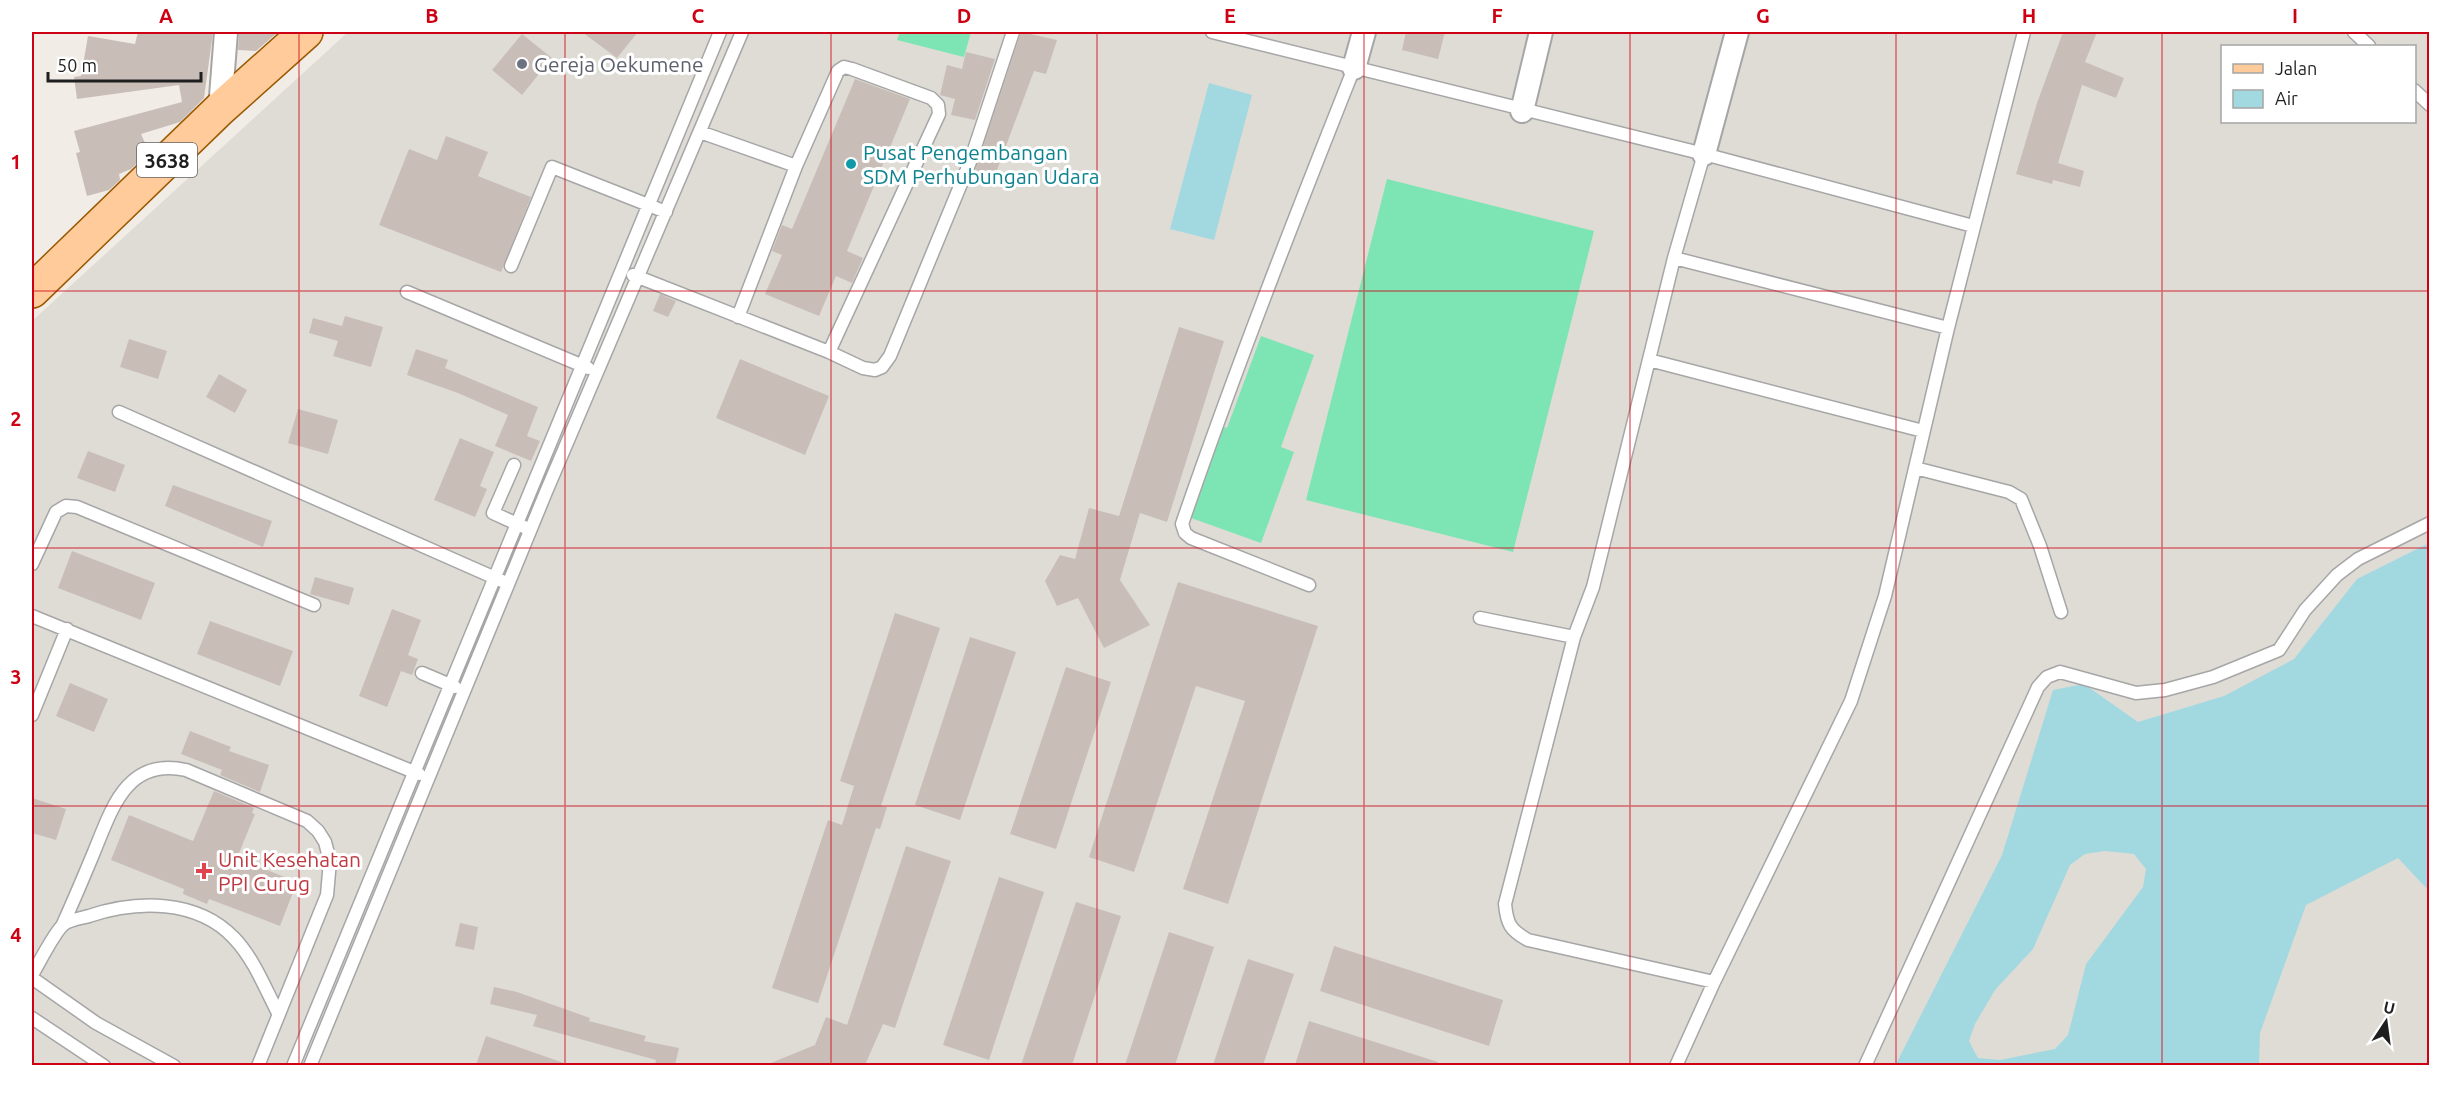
<svg xmlns="http://www.w3.org/2000/svg" width="2461" height="1097" font-family="Ubuntu,sans-serif">
<style>
.airport{fill:#dfdcd6;fill-rule:evenodd}
.pitch{fill:#7de5b4}
.water{fill:#a2d9e1;fill-rule:evenodd}
.building{fill:#c9bdb8}
.lines{fill:none;stroke-linecap:round;stroke-linejoin:round}
.service-casing{stroke:#a6a6a6;stroke-width:15}
.minor-casing{stroke:#a6a6a6;stroke-width:26}
.primary-casing{stroke:#9a5900;stroke-width:36}
.service{stroke:#fff;stroke-width:12}
.minor{stroke:#fff;stroke-width:22}
.primary{stroke:#ffcb9b;stroke-width:33}
.grid{fill:none;stroke:#ce0013;stroke-width:1.5;stroke-opacity:0.55}
.worship-dot{fill:#6b7280;stroke:#fff;stroke-width:2}
.culture-dot{fill:#0f9aa8;stroke:#fff;stroke-width:2}
.health-dot{fill:#e0444e;stroke:#fff;stroke-width:2}
.labels{text-anchor:middle;dominant-baseline:central;stroke-width:6;stroke-linejoin:round;paint-order:stroke}
.shield{fill:#fff;stroke:#626262;stroke-width:1.5}
.shield-label{font-size:20px;font-weight:bold;fill:#1f1f1f}
.worship-label{font-size:21px;fill:#5b616d;stroke:#fff;text-anchor:start}
.culture-label{font-size:21px;fill:#0d838f;stroke:#fff;text-anchor:start}
.health-label{font-size:21px;fill:#be3a42;stroke:#fff;text-anchor:start}
.neatline{fill:none;stroke:#ce0013;stroke-width:2}
.grid-label{font-size:20px;text-anchor:middle;font-weight:bold;fill:#ce0013}
</style>
<rect width="100%" height="100%" fill="#f1ece5"/>
<path class="airport" d="M348,32H2429V1065L32,1066V321ZM2222,46H2414V122H2222Z"/>
<path class="pitch" d="M900,32H971L964,57L897,40Z
M1387,179L1594,231L1513,552L1306,500Z
M1261,336L1314,355L1281,447L1294,452L1261,543L1180,514L1213,423L1227,428Z"/>
<path class="water" d="M1209,83L1252,95L1214,240L1170,229Z
M2429,543V891L2398,858L2306,905L2260,1033L2259,1065L1895,1066L2002,855L2053,690L2084,684L2138,722L2224,696L2294,659L2357,579ZM2105,851L2134,854L2146,869L2143,887L2086,964L2068,1035L2055,1049L2000,1060L1978,1058L1969,1041L1975,1024L1995,990L2033,949L2070,865L2085,854Z"/>
<path class="building" d="M138,32H213L204,98L180,122L141,134L149,152L131,169L119,174L120,180L109,190L87,196L76,153L80,152L74,131L182,102L179,85L77,99L74,77L81,76L88,36L135,44Z
M239,32H278L256,51L238,50Z
M582,32H638L617,58Z
M1021,32L1057,40L1046,74L1034,71L991,186L972,179Z
M1406,32H1445L1438,59L1402,50Z
M2063,32H2097L2085,62L2124,78L2116,98L2082,85L2058,163L2084,171L2080,187L2053,180L2052,184L2016,174L2037,103Z
M522,34L552,58L522,95L492,70Z
M966,52L995,59L975,120L951,115L955,99L940,95L947,65L962,69Z
M855,79L910,99L847,251L863,258L852,283L836,276L819,316L765,294L782,255L772,251L782,225L792,229Z
M446,136L488,152L478,176L531,197L501,272L379,225L409,149L437,160Z
M660,294L676,301L668,317L653,311Z
M345,316L383,327L371,367L333,356L338,341L309,333L313,318L342,326Z
M1179,327L1224,341L1167,522L1140,513L1120,580L1150,625L1104,648L1078,598L1057,606L1045,581L1060,555L1075,559L1089,508L1119,516Z
M129,339L167,351L158,379L120,367Z
M416,349L448,360L445,368L538,407L527,436L540,441L531,461L495,446L508,415L458,393L407,375Z
M740,359L829,396L805,455L716,418Z
M219,374L247,390L235,413L206,397Z
M298,409L338,420L328,454L288,443Z
M460,438L494,452L480,486L487,489L475,517L434,500Z
M88,451L125,465L115,492L77,478Z
M173,485L272,521L263,547L165,506Z
M72,551L155,583L141,620L58,588Z
M315,577L354,588L349,605L310,594Z
M1178,582L1318,626L1228,904L1183,889L1245,701L1196,686L1134,872L1089,857Z
M392,609L421,620L408,655L418,659L412,675L401,671L387,707L359,696Z
M895,613L940,628L881,806L887,807L880,829L876,828L818,1003L772,988L828,820L842,825L854,786L840,781Z
M210,621L293,651L280,686L197,654Z
M970,637L1016,652L960,820L915,805Z
M1066,667L1111,682L1056,849L1010,834Z
M70,683L108,699L94,732L56,716Z
M190,731L231,747L229,751L269,765L260,792L220,775L222,770L181,754Z
M214,791L254,808L252,813L255,814L237,858L297,882L280,926L209,899L207,904L183,894L184,889L111,860L129,815L193,841Z
M32,798L66,809L56,840L32,833Z
M906,846L951,861L895,1028L883,1024L865,1065H766L815,1045L826,1017L847,1025Z
M999,877L1044,892L989,1060L943,1045Z
M1076,902L1121,916L1072,1065H1021Z
M460,923L478,927L474,950L455,946Z
M1169,932L1214,947L1175,1065H1125Z
M1334,946L1503,1000L1489,1046L1320,991Z
M1248,959L1294,974L1263,1065H1213Z
M494,987L517,992L590,1018L589,1021L646,1036L644,1041L679,1048L675,1065H655L656,1060L533,1026L537,1015L490,1004Z
M1309,1021L1438,1062L1437,1065H1295Z
M486,1036L564,1063L563,1065H476Z"/>
<g class="lines">
<defs>
<path id="service" d="M1212,32L1704,154L1973,226
M2354,32L2369,46
M2414,90L2430,105
M700,132L796,166
M1704,154L1674,258L1593,587L1574,637L1505,904C1507,924 1510,930 1528,940L1714,982
M1674,258L1948,328
M511,266L552,167L666,212
M633,275L829,352L863,368L875,370L882,367L890,356L970,162L1013,32
M407,292L588,368
M738,317L796,166L838,71L844,67L852,69L931,98L938,105L939,114L829,352
M1649,360L1923,431
M119,412L502,581
M514,465L493,513L524,527
M1915,468L2009,492L2021,499L2040,546L2061,612
M32,564L56,512L66,506L77,507L314,605
M1309,585L1191,538L1185,533L1182,524C1235,370 1294,219 1354,68
M32,616L419,774
M1480,618L1574,637
M422,673L455,687
M32,715L67,629
M63,924C74,900 84,876 94,852C112,808 127,757 186,770L307,821L318,831L325,842L330,861L327,895L258,1066
M32,975C39,963 54,933 63,925C68,920 82,918 89,916C137,900 197,899 234,938C254,959 265,988 278,1013
M32,978L96,1023L174,1066
M32,1018L104,1066
M293,1066L720,32
M310,1066L546,492L742,32
M1676,1066L1714,982L1851,701L1885,596L1948,328L2024,32
M1865,1066L2038,687L2047,677L2060,672L2136,693L2165,690L2213,677L2279,650L2305,610L2337,575L2358,559L2430,523"/>
<path id="minor" d="M1354,68L1364,32
M220,109L226,32
M1522,111L1541,32
M1704,154L1737,32"/>
<path id="primary" d="M32,291L220,109L306,32"/>
</defs>
<use href="#service" class="service-casing"/>
<use href="#minor" class="minor-casing"/>
<use href="#primary" class="primary-casing"/>
<use href="#service" class="service"/>
<use href="#minor" class="minor"/>
<use href="#primary" class="primary"/>
</g>
<path class="grid" d="M299,32V1066M565,32V1066M831,32V1066M1097,32V1066M1364,32V1066M1630,32V1066M1896,32V1066M2162,32V1066M32,291H2430M32,548H2430M32,806H2430"/>
<circle class="worship-dot" cx="522" cy="64" r="6"/>
<circle class="culture-dot" cx="851" cy="164" r="6"/>
<path class="health-dot" d="M201 862h6v6h6v6h-6v6h-6v-6h-6v-6h6z"/>
<g class="labels">
<rect class="shield" x="137" y="143" width="60" height="34" rx="4.5"/>
<g class="shield-label">
<text x="167" y="160">3638</text>
</g>
<g class="worship-label">
<text x="534" y="64">Gereja Oekumene</text>
</g>
<g class="culture-label">
<text x="863" y="152">Pusat Pengembangan<tspan x="863" dy="24">SDM Perhubungan Udara</tspan></text>
</g>
<g class="health-label">
<text x="218" y="859">Unit Kesehatan<tspan x="218" dy="24">PPI Curug</tspan></text>
</g>
</g>
<rect width="2461" height="1097" fill="none" stroke="#ffffff" stroke-width="66"/>
<rect x="2221" y="45" width="195" height="78" fill="#ffffff" stroke="#a5a5a5" stroke-width="1.5"/>
<rect x="2233" y="64" width="30" height="9" fill="#ffcb9b" stroke="#a5a5a5" stroke-width="1.5"/>
<text x="2275" y="75" font-size="18" fill="#1f1f1f">Jalan</text>
<rect x="2233" y="90" width="30" height="18" fill="#a2d9e1" stroke="#a5a5a5" stroke-width="1.5"/>
<text x="2275" y="105" font-size="18" fill="#1f1f1f">Air</text>
<g transform="translate(2386 1022) rotate(13)" stroke="#ffffff" stroke-width="4.5" paint-order="stroke">
<path d="M0-4.5L10 22L0 15L-10 22Z" fill="#1f1f1f"/>
<text y="-9" font-size="16" font-weight="bold" text-anchor="middle" fill="#1f1f1f">U</text>
</g>
<path d="M48 72v9h153v-9" fill="none" stroke="#1f1f1f" stroke-width="3"/>
<text x="57" y="72" font-size="18" fill="#1f1f1f" stroke="#ffffff" stroke-width="4.5" paint-order="stroke">50 m</text>
<rect x="33" y="33" width="2395" height="1031" class="neatline"/>
<g class="grid-label">
<text x="166" y="23">A</text>
<text x="432" y="23">B</text>
<text x="698" y="23">C</text>
<text x="964" y="23">D</text>
<text x="1230" y="23">E</text>
<text x="1497" y="23">F</text>
<text x="1763" y="23">G</text>
<text x="2029" y="23">H</text>
<text x="2295" y="23">I</text>
<text x="16" y="169">1</text>
<text x="16" y="426">2</text>
<text x="16" y="684">3</text>
<text x="16" y="942">4</text>
</g>
</svg>
